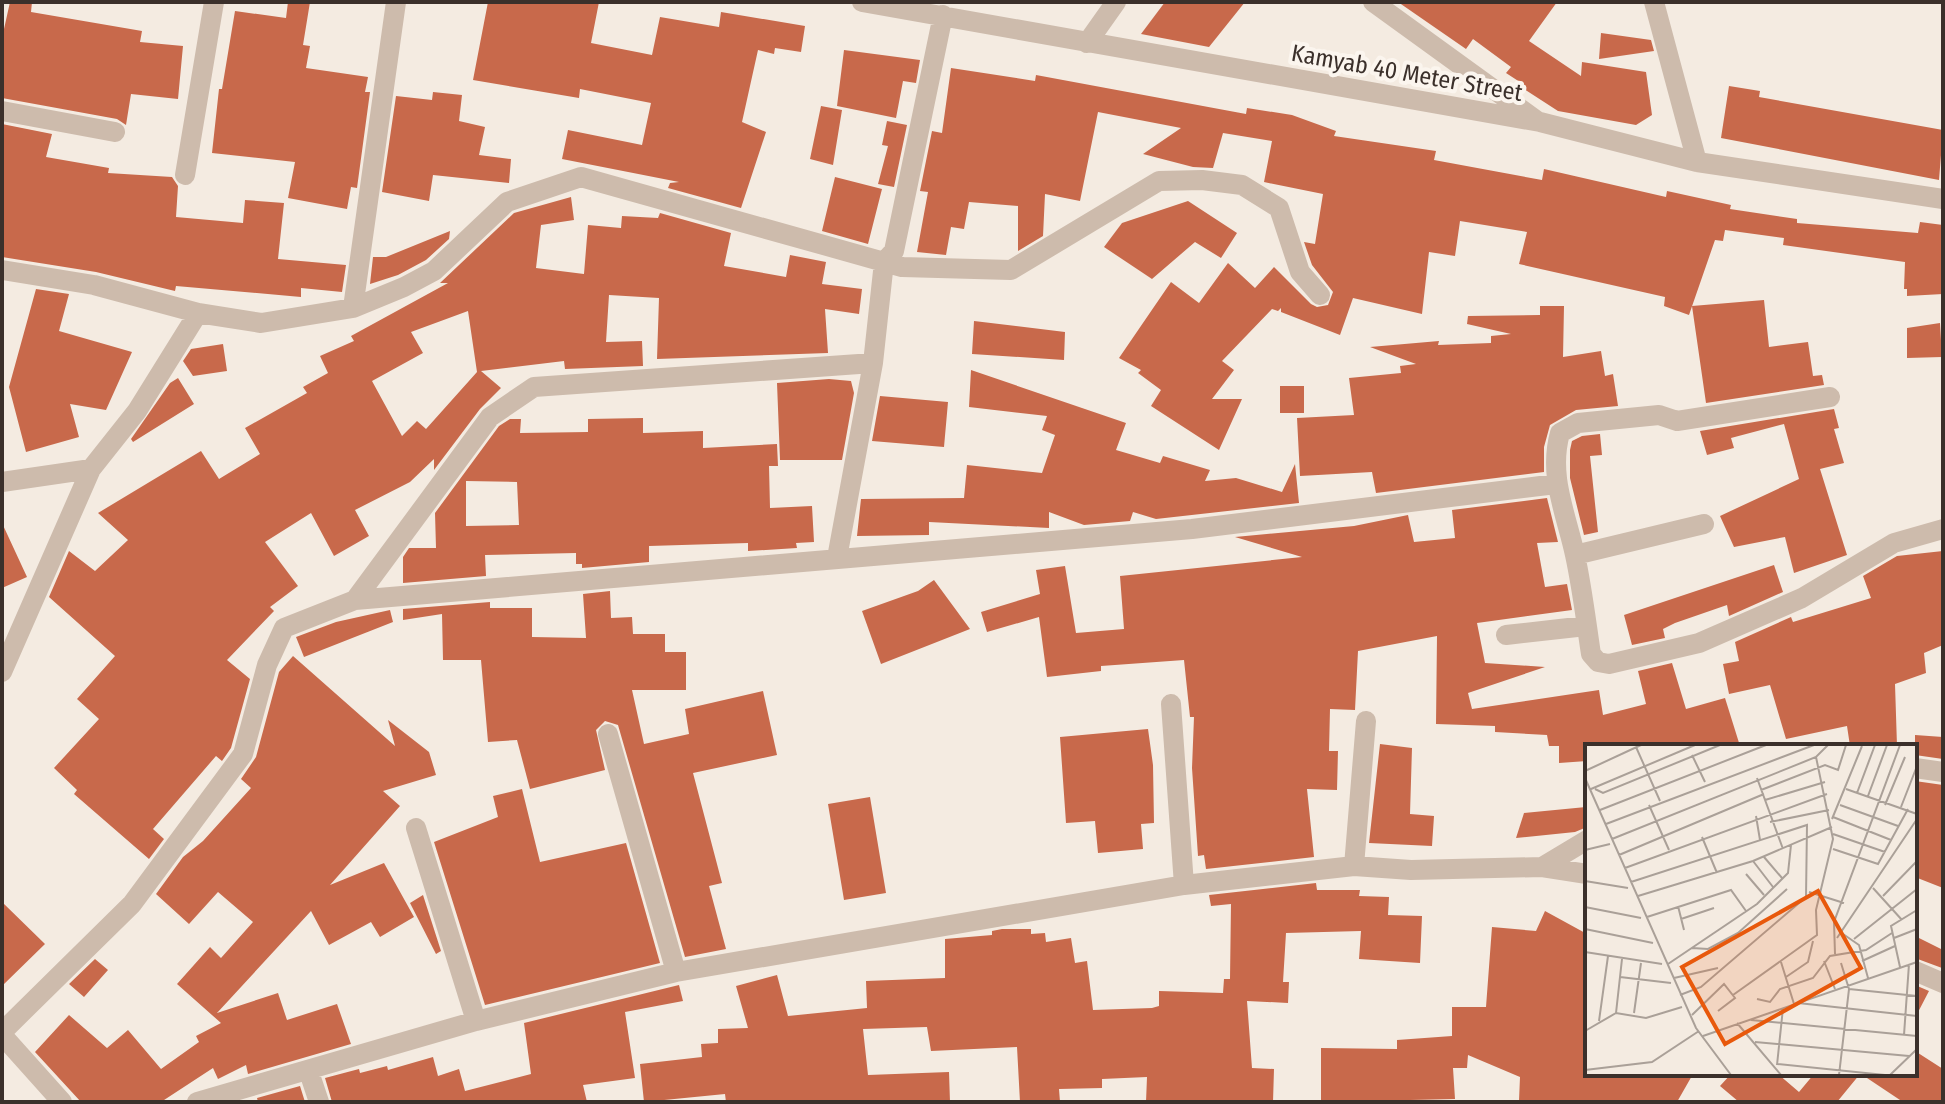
<svg xmlns="http://www.w3.org/2000/svg" width="1945" height="1104" font-family="'Fira Sans Condensed',sans-serif">
<style>
.building{fill:#c8694b;fill-rule:evenodd}
.lines{fill:none;stroke-linecap:round;stroke-linejoin:round}
.minor{stroke:#cdbbac;stroke-width:20}
.labels{text-anchor:middle;dominant-baseline:central;stroke-width:8;stroke-linejoin:round;paint-order:stroke}
.street-label{font-size:24px;fill:#3b302b;stroke:#fbf5ee}
.inset-road{fill:none;stroke:#aaa098;stroke-width:2}
.view{fill:#e8590c;fill-opacity:0.15;stroke:#e8590c;stroke-width:4}
.inset-edge{fill:none;stroke:#3b302b;stroke-width:4}
</style>
<rect width="100%" height="100%" fill="#f4ebe1"/>
<path class="building" d="M10,2H32L31,12L142,31L140,42L183,46L178,99L131,94L126,125L117,119L2,98V38Z
M288,2H310L303,45L310,46L306,68L368,77L365,92H370L357,188L351,187L347,209L288,198L295,162L212,153L219,89H222L235,11L286,18Z
M488,2H599L591,43L652,55L660,17L719,27L721,12L805,26L801,52L775,48L774,54L758,50L742,122L766,132L741,208L668,188L670,183L679,182L562,159L568,130L642,145L651,103L580,89L579,98L473,80Z
M1165,2H1245L1209,47L1141,34Z
M1398,2H1557L1529,41L1581,76L1582,62L1646,72L1652,115L1636,125L1558,111L1524,89L1526,86L1506,73L1511,67L1473,39L1466,49Z
M1601,33L1651,40L1654,51L1599,59Z
M844,50L920,60L916,83L903,81L896,118L837,106Z
M951,68L1035,81L1036,75L1246,114L1247,108L1292,115L1336,131L1334,136L1436,151L1434,160L1542,180L1544,169L1666,197L1667,191L1731,205L1730,209L1797,219V223L1918,233L1920,222L1943,225V294L1907,296V289H1904L1905,262L1783,245L1784,238L1725,230L1723,241L1715,240L1689,315L1664,306L1665,297L1519,264L1527,232L1460,221L1455,256L1429,252L1422,314L1353,298L1340,335L1281,312V308L1278,311L1272,309L1222,361L1234,370L1212,399H1242L1219,450L1151,406L1161,390L1138,373L1141,370L1119,358L1171,282L1199,303L1228,263L1255,288L1274,267L1311,304L1317,307L1328,305L1333,292L1312,265L1304,242L1315,244L1323,194L1264,182L1272,141L1223,133L1213,168L1193,167L1143,154L1181,128L1098,112L1080,201L1045,194L1043,236L1018,251V206L969,202L964,229L951,227L946,255L917,252L928,192L920,191L932,131L942,133Z
M1729,86L1760,91L1759,97L1943,130L1939,180L1721,138Z
M433,92L462,95L459,121L485,127L479,155L511,159L509,183L433,175L429,201L382,192L396,96L432,100Z
M821,106L842,110L833,165L810,159Z
M887,121L907,125L894,187L878,184L888,146L882,145Z
M2,124L52,134L46,157L109,168L108,173L172,177L178,186L176,217L243,223L245,200L284,203L278,259L346,265L342,292L301,288V297L176,286L175,291L96,272L2,257Z
M835,177L882,189L868,244L822,231Z
M571,197L574,220L541,225L536,268L584,274L588,225L621,228L622,216L658,218L660,213L731,233L724,266L786,277L790,255L826,262L822,284L862,289L859,314L825,309L828,353L657,359L659,298L609,295L606,342L642,341L643,366L565,369L564,361L481,371L501,388L480,409L434,470V459L410,482L355,510L369,536L334,556L311,513L265,542L298,586L270,607L274,611L227,660L250,679L231,748L222,761L216,756L153,829L164,839L149,859L74,794L77,790L54,768L99,719L77,699L115,656L49,597L69,551L95,571L128,540L98,513L201,451L219,479L260,454L245,428L307,393L303,387L328,373L320,356L354,341L351,336L448,283H440L514,213ZM468,311L477,372L426,429L417,421L402,436L372,381L423,353L411,332Z
M1188,201L1237,233L1221,258L1195,242L1152,279L1104,247L1122,223Z
M450,231L449,239L426,260L398,275L370,284L373,257H386Z
M36,289L69,294L59,331L132,352L106,410L70,404L79,437L26,452L9,387Z
M1764,300L1769,347L1808,342L1813,376L1822,375L1824,385L1706,403L1692,306Z
M1540,306H1564L1563,357L1601,351L1605,376L1613,374L1618,406L1576,410L1550,425L1544,447V472L1376,493L1372,472L1300,476L1297,418L1354,415L1349,378L1401,373L1400,366L1416,364L1370,347L1439,341L1438,345L1491,343V336L1511,334L1467,324L1468,316L1540,315Z
M974,321L1065,332L1064,360L972,354Z
M1940,323L1942,357L1907,358V328Z
M223,344L227,371L193,376L183,361L191,349Z
M971,370L1126,423L1116,450L1160,463L1163,456L1210,470L1205,481L1236,478L1282,492L1295,464L1299,503L1156,519L1133,512L1130,521L1084,525L1049,512V528L929,522V535L857,536L861,499L964,498L967,465L1042,473L1055,435L1042,430L1047,416L969,407Z
M178,378L194,404L133,442L131,439L170,383Z
M829,379L851,381L854,393L842,460H780L777,383Z
M1280,386H1304V413H1280Z
M880,396L948,402L944,447L872,441Z
M1834,409L1839,428L1834,429L1844,463L1820,469L1847,555L1794,573L1785,537L1734,547L1720,516L1799,479L1784,424L1731,438L1734,448L1707,455L1700,431Z
M643,418V433L703,431V448L777,444L778,466H769L770,508L812,506L814,542L796,543L797,548L748,551V543L649,546V562L582,568V564H576V553L485,555L486,576L403,583V557L409,548H436L435,513L499,426L510,419H521L520,433L588,432V419ZM466,481L517,482L519,525L466,526Z
M1600,434L1602,455L1590,456L1598,532L1584,535L1570,478V450L1572,441L1582,436Z
M1547,498L1558,542L1537,543L1545,587L1567,584L1572,610L1477,623L1485,663L1545,667L1468,693L1472,709L1599,690L1603,715L1646,704L1638,671L1672,663L1686,709L1725,698L1740,746H1587V761L1559,763V746H1549L1547,735L1495,732V726L1436,724L1437,636L1358,651L1355,710L1330,709L1329,751H1338L1337,790L1307,789L1314,857L1206,869L1204,855L1198,856L1192,768L1194,717H1190L1184,660L1101,666V671L1047,677L1039,617L987,632L981,612L1040,594L1036,570L1065,566L1076,633L1124,629L1120,576L1302,557L1235,537L1354,526L1408,515L1414,542L1455,538L1452,510Z
M2,523L27,577L2,588Z
M1943,551V645L1924,653L1926,673L1895,684L1897,746H1850L1847,726L1786,739L1770,685L1729,694L1723,664L1739,661L1735,642L1791,617L1793,622L1871,598L1863,576L1897,556Z
M1774,565L1783,592L1729,616L1727,605L1675,623L1663,629L1665,638L1632,645L1624,615Z
M934,580L970,629L881,664L862,611L918,591Z
M610,591L611,618L632,617L633,634H665V652H686V690H632L644,744L689,734L685,709L763,691L777,755L693,773L722,883L709,886L726,949L685,957L618,725L605,721L596,730L605,770L530,789L517,740L488,742L481,660H443L442,614L403,620V609L490,602V608H532V637L586,638L583,594Z
M390,610L393,622L304,657L296,637L336,622Z
M293,656L395,746L388,720L429,752L436,775L383,791L400,806L330,885L384,863L414,917L380,937L371,922L329,945L311,911L217,1013L278,993L287,1020L337,1004L351,1044L248,1074L246,1065L218,1079L213,1068L161,1102H81L35,1052L69,1015L107,1048L128,1030L161,1069L199,1042L196,1036L221,1023L177,984L210,947L221,958L253,922L218,892L189,924L156,894L183,857L203,841L251,788L241,779L256,757L279,672Z
M1148,729L1153,765L1154,823L1141,824L1143,849L1098,853L1095,821L1066,823L1060,737Z
M1915,735L1943,737V759L1915,755Z
M1380,744L1412,748L1410,814L1434,816L1432,846L1369,843Z
M1915,781L1943,785V888L1915,877Z
M522,789L540,862L626,843L660,963L485,1005L434,842L498,817L493,796Z
M870,797L886,893L844,900L828,804Z
M1586,807L1587,827L1575,832L1516,838L1524,813Z
M1316,883L1317,890H1360L1359,896L1389,897L1388,915L1422,916L1420,963L1359,959L1361,931L1286,933L1283,982H1289L1288,1003L1247,1001L1252,1068L1274,1069L1273,1102H1146L1147,1077L1102,1079V1088L1059,1089L1060,1102H1020L1017,1047L931,1051L927,1027L863,1029L868,1075L949,1072L950,1102H726L725,1094L644,1102L640,1064L702,1057L701,1044L718,1043V1029L748,1028L736,986L777,975L788,1016L867,1008L866,981L945,978V939L992,935V931L1002,929H1031V934L1045,933L1046,942L1071,938L1075,963L1087,961L1093,1010L1152,1008L1159,1006V991L1223,993L1224,979H1230L1231,904L1211,906L1209,895Z
M423,895L441,951L436,954L410,903Z
M2,902L45,944L2,986Z
M1545,911L1587,934V1074H1693L1677,1102L1519,1101L1520,1077L1468,1055L1467,1068H1453L1455,1099L1321,1102V1048L1397,1049V1040L1452,1036V1007H1486L1492,927L1536,931Z
M1915,936L1943,950L1942,968L1915,958Z
M95,959L108,970L84,997L69,984Z
M679,985L683,1001L625,1012L635,1078L583,1085L587,1102H332L325,1078L359,1069L360,1073L387,1066L388,1070L433,1057L438,1076L459,1069L465,1091L531,1074L524,1023Z
M1915,985L1929,991L1915,1018Z
M1915,1051L1943,1069V1102H1903L1861,1074H1915Z
M1731,1074H1778L1799,1092L1814,1074H1860L1837,1102H1739L1720,1086Z
M300,1086L305,1102H258L257,1098Z"/>
<g class="lines">
<path class="minor" d="M862,2L1540,122L1697,162L1943,199
M1373,2L1536,120
M1654,2L1697,162
M1087,43L1116,2
M2,111L115,132
M185,175L214,2
M2,270L94,285L198,313L261,323L353,308L404,287L434,271L507,202L581,177L902,267L1011,270L1159,181L1202,180L1242,185L1279,208L1300,272L1320,295
M353,308L396,2
M1830,397L1677,421L1659,415L1578,423L1560,433C1548,476 1566,513 1575,555C1582,587 1586,621 1591,654L1598,662L1609,664L1699,643L1802,598L1894,543L1943,529
M2,482L91,469
M1575,555L1704,524
M837,558L873,363L884,262L894,251L943,15
M355,600L490,417L534,387L873,363
M1506,635L1586,626
M2,672L91,469L137,411L198,313
M1171,704L1184,885
M608,734L676,972
M1915,768L1943,772
M416,828L476,1021
M1354,866L1366,721
M1542,867L1587,874
M1915,971L1943,983
M2,1032L132,904L243,754L267,665L284,628L355,600L1192,529L1556,484
M2,1035L62,1102
M309,1072L319,1102
M197,1102L476,1021L676,972L1184,885L1354,866L1411,870L1542,867L1587,840"/>
</g>
<g class="labels">
<g class="street-label">
<text transform="translate(1407 73) rotate(10)">Kamyab 40 Meter Street</text>
</g>
</g>
<g transform="translate(1585 744)">
<rect width="332" height="332" fill="#f4ebe1"/>
<path class="inset-road" d="M51,3L75,57M107,11L120,38M0,27L56,1M0,34L111,284L146,331M172,34L198,105M6,45L110,1M10,45L18,49L135,1M261,45L332,70M176,46L240,21L253,26L261,1M272,49L290,1M283,52L302,1M180,56L240,38M64,61L84,106M255,61L313,82M300,61L320,13M316,63L332,22M15,66L181,1M171,72L175,96M248,73L306,96M247,75L277,2M185,78L244,66M21,80L229,1M248,90L300,108M117,93L132,129M27,95L231,13L243,1M248,105L293,120L323,65M0,106L25,100M34,111L179,50M179,113L197,134M168,117L188,143M40,124L242,50M161,130L179,151M0,137L43,144M46,138L222,81L221,153L116,243L95,251M288,144L317,176M224,148L259,159M53,152L168,117L247,83M298,152L332,117M93,162L99,186M0,163L56,174M62,173L146,146L161,167M96,175L129,164M0,185L68,199M258,190L274,201L283,234M252,194L332,75M309,194L332,185M269,195L332,145M107,204L123,205L153,189L202,145M0,208L77,220M250,210L249,178L315,1M239,217L250,245M277,217L310,202M196,218L209,260M83,220L172,160L203,129L206,101M315,223L306,182L332,166M35,233L86,239M201,233L223,218L228,197M89,234L133,224M264,245L332,252M148,251L232,191L231,166L248,95L231,13M172,255L185,258L195,245L228,234L245,212L281,206L307,189M213,259L332,272M31,269L37,215M49,269L56,219M107,271L139,240L150,254L133,267M166,276L332,292M14,277L23,212M152,279L196,331M0,287L31,269L61,274L97,263M319,291L324,220M118,292L332,218M170,298L324,312M192,320L300,331M192,321L198,264M0,326L67,318L114,287M254,331L264,245L256,219M305,331L332,305"/>
<path class="view" d="M233,147L276,224L140,300L97,223Z"/>
<rect width="332" height="332" class="inset-edge"/>
</g>
<rect width="1945" height="1104" fill="none" stroke="#3b302b" stroke-width="8"/>
</svg>
